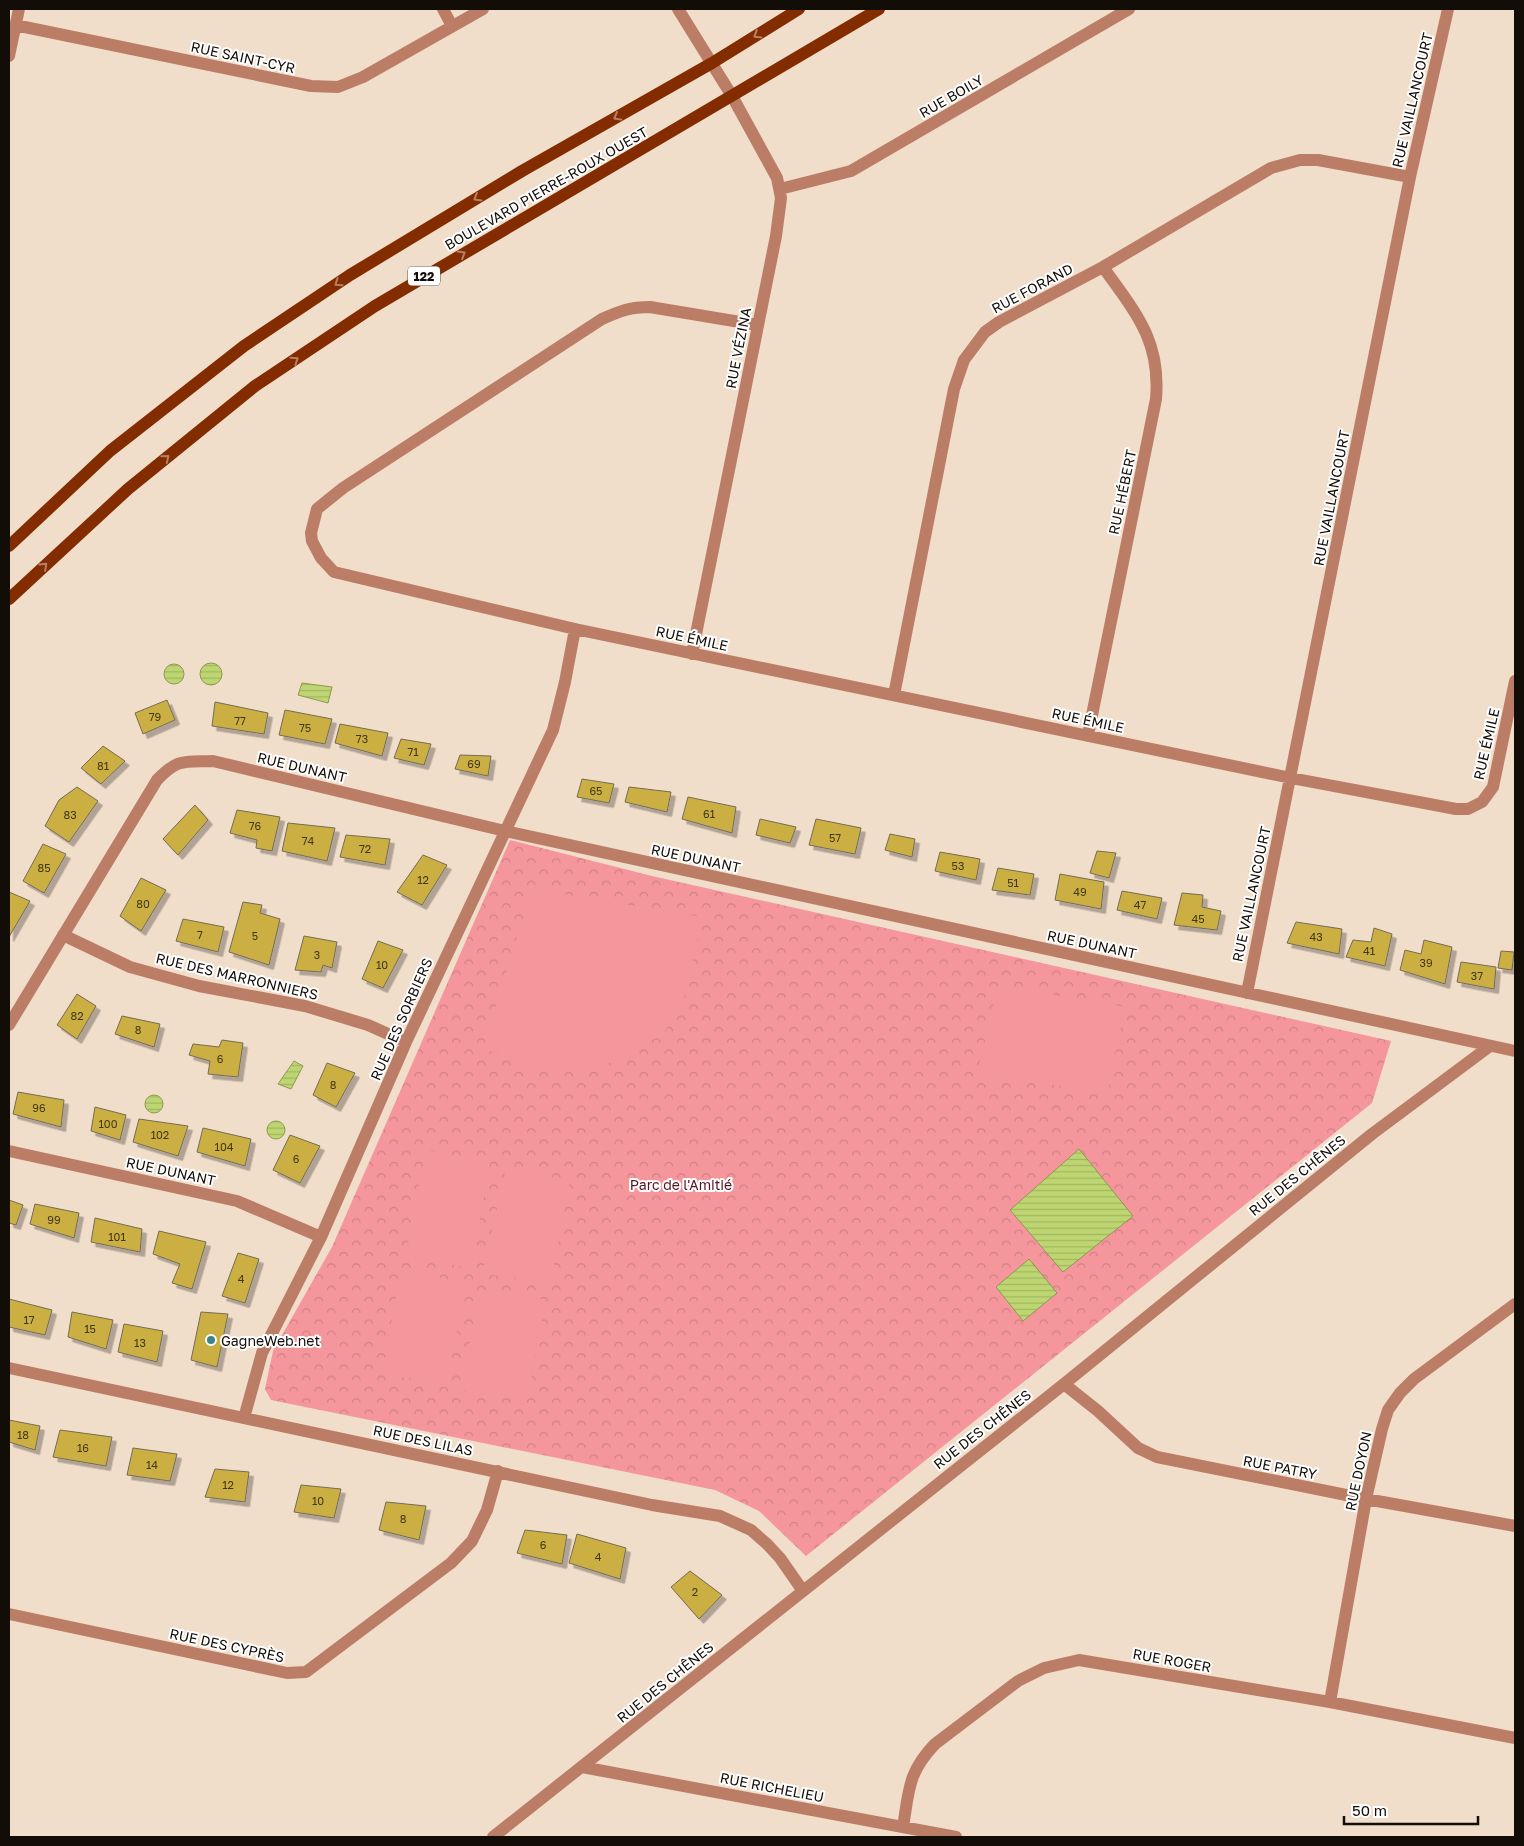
<svg xmlns="http://www.w3.org/2000/svg" width="1524" height="1846" font-family="'Golos Text',sans-serif">
<style>
.park{fill:url(#park-crowns)}
.garden{fill:#f5969d}
.water{fill:url(#water-rules);stroke:#8b9a51}
.building{fill:#ccaf43;stroke:#726c56;filter:url(#shadow)}
.lines{fill:none;stroke-linecap:round;stroke-linejoin:round}
.street{stroke:#bc7d66;stroke-width:12}
.primary{stroke:#832c00;stroke-width:12}
.oneway{stroke:#b58066}
.poi-dot{fill:#3d8588;stroke:#fff;stroke-width:2}
.labels{text-anchor:middle;dominant-baseline:central;stroke-width:4;stroke-linejoin:round;paint-order:stroke}
.number-label{font-size:11px;fill:#413616}
.shield{fill:#fff;stroke:#5a5651;stroke-width:1}
.shield-label{font-size:12px;font-weight:bold;fill:#130d07}
.street-label{font-size:14px;fill:#130d07;stroke:#fff}
.park-label{font-size:14px;fill:#55141f;stroke:#fff}
.poi-label{font-size:14px;fill:#130d07;stroke:#fff;text-anchor:start}
</style>
<defs>
<pattern id="park-crowns" width="20" height="18" patternUnits="userSpaceOnUse" patternTransform="scale(1.25)"><rect width="20" height="18" fill="#f5969d"/><path d="M2 6a3 3 0 1 1 6 0M12 15a3 3 0 1 1 6 0" fill="none" stroke="#d18086"/></pattern>
<pattern id="water-rules" width="6" height="5" patternUnits="userSpaceOnUse" patternTransform="scale(1.25)"><rect width="6" height="5" fill="#bed671"/><path d="M0 2.5h6" fill="none" stroke="#a2b660"/></pattern>
<filter id="shadow"><feDropShadow dx="4.5" dy="4.5" stdDeviation="0" flood-color="#0004"/></filter>
</defs>
<rect width="100%" height="100%" fill="#f0ddca"/>
<path class="park" d="M510,840L652,876L1391,1041L1372,1103L806,1556L759,1511L715,1490L271,1400L265,1389L273,1351L332,1247Z"/>
<path class="garden" d="M532,889L703,917L682,1006L662,1035L615,1061L579,1073L538,1069L483,1048Z
M998,985L1125,1007L1107,1093L977,1074Z
M426,1150L490,1162L471,1269L406,1254Z
M506,1168L570,1180L551,1282L482,1274Z
M401,1270L466,1283L447,1383L382,1375Z
M481,1289L546,1300L527,1400L460,1390Z"/>
<path class="water" d="M200 674a11 11 0 1 1 22 0a11 11 0 1 1-22 0Z
M164 674a10 10 0 1 1 20 0a10 10 0 1 1-20 0Z
M302,683L332,687L328,703L298,695Z
M294,1061L303,1066L291,1089L278,1084Z
M145 1104a9 9 0 1 1 18 0a9 9 0 1 1-18 0Z
M267 1130a9 9 0 1 1 18 0a9 9 0 1 1-18 0Z
M1079,1149L1133,1216L1063,1272L1010,1210Z
M1029,1259L1057,1293L1023,1321L996,1287Z"/>
<path class="building" d="M167,700L175,720L143,734L135,713Z
M215,702L268,713L264,734L212,726Z
M285,710L332,719L325,744L279,735Z
M340,724L388,733L382,756L335,743Z
M401,739L431,744L424,765L394,758Z
M103,746L125,761L101,784L81,768Z
M460,755L491,756L488,776L455,769Z
M582,779L614,784L609,803L577,797Z
M77,787L98,801L69,842L45,826L59,800Z
M629,787L671,792L667,812L625,802Z
M688,797L736,807L732,833L682,819Z
M195,805L208,820L178,855L163,839Z
M237,810L280,817L272,851L256,848L257,840L230,833Z
M760,819L796,827L790,843L756,835Z
M816,819L861,828L855,854L809,845Z
M288,823L335,828L327,861L282,851Z
M890,834L915,839L912,857L885,850Z
M346,835L390,839L385,865L340,857Z
M43,844L66,854L44,893L23,881Z
M1097,851L1116,853L1109,878L1090,873Z
M940,852L980,859L976,880L935,871Z
M423,855L447,865L422,905L397,892Z
M998,868L1034,874L1030,895L992,890Z
M1060,874L1104,882L1101,909L1055,900Z
M141,878L166,890L141,931L120,916Z
M1122,891L1162,898L1157,919L1117,910Z
M9,892L30,901L9,937Z
M1182,893L1203,895L1202,907L1221,911L1217,930L1174,925Z
M243,902L262,905L260,913L280,919L269,965L229,952Z
M183,919L224,927L218,952L176,941Z
M1296,922L1342,929L1339,954L1287,943Z
M1374,928L1392,934L1385,966L1346,957L1353,940L1371,942Z
M304,936L337,942L332,968L323,965L321,972L295,970Z
M1424,940L1452,947L1445,984L1400,970L1405,950L1421,954Z
M378,941L403,950L383,988L362,979Z
M1501,951L1514,952L1512,970L1498,968Z
M1461,962L1496,967L1494,989L1457,982Z
M77,994L96,1006L77,1039L57,1025Z
M122,1016L160,1024L154,1047L115,1034Z
M222,1040L243,1043L238,1077L208,1074L210,1061L189,1055L193,1044L219,1047Z
M327,1063L355,1073L336,1107L313,1095Z
M18,1092L64,1100L61,1127L13,1114Z
M95,1107L126,1115L120,1140L91,1131Z
M139,1119L188,1126L178,1156L133,1142Z
M203,1128L251,1139L245,1166L197,1152Z
M290,1135L320,1146L300,1183L273,1170Z
M9,1200L23,1205L16,1225L9,1223Z
M35,1204L79,1213L74,1238L30,1224Z
M95,1218L142,1229L140,1252L91,1242Z
M159,1231L206,1242L192,1289L172,1283L180,1264L153,1254Z
M238,1253L259,1259L245,1303L222,1296Z
M9,1299L52,1310L45,1335L9,1327Z
M72,1312L113,1320L106,1349L68,1337Z
M201,1312L228,1314L217,1367L191,1360Z
M124,1324L163,1331L157,1362L118,1352Z
M9,1420L40,1426L35,1450L9,1442Z
M60,1430L112,1437L106,1466L53,1457Z
M133,1448L177,1454L170,1481L127,1475Z
M215,1469L249,1472L245,1502L205,1497Z
M301,1485L341,1489L334,1518L294,1512Z
M386,1502L426,1506L419,1540L379,1530Z
M525,1530L567,1535L562,1564L517,1553Z
M577,1534L626,1548L620,1579L569,1563Z
M690,1571L722,1595L699,1619L671,1587Z"/>
<g class="lines">
<path class="street" d="M443,9L452,26
M678,9L732,96L777,178L781,198L776,236L692,654
M15,25L311,86L338,87L363,77L483,9
M9,56L19,9
M780,189L851,171L1129,9
M758,325L650,307C630,307 620,311 602,319L343,488L317,509L311,533L312,541L321,558L334,572L575,629L1291,778L1456,809H1468L1482,802L1493,787L1515,681
M894,695L954,389L964,360L985,332L999,322L1103,267L1271,168L1300,160H1318L1410,177
M1088,735L1156,399C1161,340 1135,312 1103,267
M63,935L130,967L199,986L305,1006L368,1025L406,1042
M1247,993L1410,177L1448,9
M9,1025L157,780C178,758 184,762 213,761L505,831L1515,1051
M9,1151L237,1201L321,1237
M9,1368L652,1505L720,1516L751,1530L767,1544L780,1558L803,1591
M1064,1384L1098,1411L1138,1448L1157,1457L1366,1499L1515,1526
M244,1418L262,1353L321,1237L406,1042L553,730L565,682L575,629
M9,1614L287,1673L306,1672L451,1563L472,1541L487,1510L498,1471
M1330,1702L1366,1499L1382,1429L1388,1410L1400,1393L1414,1379L1515,1304
M582,1767L956,1837
M903,1827C909,1790 908,1772 935,1744L1018,1681L1044,1668L1079,1660L1330,1702L1515,1738
M493,1837L1064,1384L1372,1134L1490,1046"/>
<path class="primary" d="M9,546L110,451L244,346L350,275L522,171L712,63L799,9
M9,599L128,489L255,386L375,306L879,9"/>
</g>
<defs><path id="oneway-chevron" d="M-2-3.5L2.5 0L-2 3.5" fill="none" stroke-width="1.6" stroke-linecap="round" stroke-linejoin="round" transform="scale(1.25)"/></defs>
<g class="oneway">
<use href="#oneway-chevron" transform="translate(757 35) rotate(148)"/>
<use href="#oneway-chevron" transform="translate(617 117) rotate(151)"/>
<use href="#oneway-chevron" transform="translate(477 198) rotate(149)"/>
<use href="#oneway-chevron" transform="translate(462 254) rotate(-31)"/>
<use href="#oneway-chevron" transform="translate(338 283) rotate(146)"/>
<use href="#oneway-chevron" transform="translate(295 360) rotate(-34)"/>
<use href="#oneway-chevron" transform="translate(166 458) rotate(-39)"/>
<use href="#oneway-chevron" transform="translate(44 566) rotate(-43)"/>
</g>
<circle class="poi-dot" cx="211" cy="1340" r="5"/>
<g class="labels">
<g class="number-label">
<text x="155" y="716">79</text>
<text x="240" y="720">77</text>
<text x="305" y="727">75</text>
<text x="362" y="738">73</text>
<text x="413" y="751">71</text>
<text x="474" y="763">69</text>
<text x="103" y="765">81</text>
<text x="596" y="790">65</text>
<text x="709" y="813">61</text>
<text x="70" y="814">83</text>
<text x="255" y="825">76</text>
<text x="835" y="837">57</text>
<text x="308" y="840">74</text>
<text x="365" y="848">72</text>
<text x="958" y="865">53</text>
<text x="44" y="867">85</text>
<text x="423" y="879">12</text>
<text x="1013" y="882">51</text>
<text x="1080" y="891">49</text>
<text x="143" y="903">80</text>
<text x="1140" y="904">47</text>
<text x="1198" y="918">45</text>
<text x="200" y="934">7</text>
<text x="255" y="935">5</text>
<text x="1316" y="936">43</text>
<text x="1369" y="950">41</text>
<text x="317" y="954">3</text>
<text x="1426" y="962">39</text>
<text x="382" y="964">10</text>
<text x="1477" y="975">37</text>
<text x="77" y="1015">82</text>
<text x="138" y="1029">8</text>
<text x="220" y="1058">6</text>
<text x="333" y="1084">8</text>
<text x="39" y="1107">96</text>
<text x="108" y="1123">100</text>
<text x="160" y="1134">102</text>
<text x="224" y="1146">104</text>
<text x="296" y="1158">6</text>
<text x="54" y="1219">99</text>
<text x="117" y="1236">101</text>
<text x="241" y="1278">4</text>
<text x="29" y="1319">17</text>
<text x="90" y="1328">15</text>
<text x="140" y="1342">13</text>
<text x="23" y="1434">18</text>
<text x="83" y="1447">16</text>
<text x="152" y="1464">14</text>
<text x="228" y="1484">12</text>
<text x="318" y="1500">10</text>
<text x="403" y="1518">8</text>
<text x="543" y="1544">6</text>
<text x="598" y="1556">4</text>
<text x="695" y="1591">2</text>
</g>
<rect class="shield" x="408" y="266.5" width="32" height="19" rx="4"/>
<g class="shield-label">
<text x="424" y="276">122</text>
</g>
<g class="street-label">
<text transform="translate(243 57) rotate(12)">RUE SAINT-CYR</text>
<text transform="translate(951 96) rotate(-30)">RUE BOILY</text>
<text transform="translate(1412 100) rotate(-77)">RUE VAILLANCOURT</text>
<text transform="translate(546 188) rotate(-30)">BOULEVARD PIERRE-ROUX OUEST</text>
<text transform="translate(1032 288) rotate(-28)">RUE FORAND</text>
<text transform="translate(738 348) rotate(-79)">RUE VÉZINA</text>
<text transform="translate(1122 492) rotate(-78)">RUE HÉBERT</text>
<text transform="translate(1331 498) rotate(-79)">RUE VAILLANCOURT</text>
<text transform="translate(692 638) rotate(12)">RUE ÉMILE</text>
<text transform="translate(1088 720) rotate(12)">RUE ÉMILE</text>
<text transform="translate(1486 744) rotate(-77)">RUE ÉMILE</text>
<text transform="translate(302 767) rotate(13)">RUE DUNANT</text>
<text transform="translate(696 858) rotate(12)">RUE DUNANT</text>
<text transform="translate(1251 894) rotate(-78)">RUE VAILLANCOURT</text>
<text transform="translate(1092 944) rotate(12)">RUE DUNANT</text>
<text transform="translate(237 976) rotate(13)">RUE DES MARRONNIERS</text>
<text transform="translate(401 1019) rotate(-66)">RUE DES SORBIERS</text>
<text transform="translate(171 1171) rotate(12)">RUE DUNANT</text>
<text transform="translate(1297 1175) rotate(-39)">RUE DES CHÊNES</text>
<text transform="translate(982 1429) rotate(-38)">RUE DES CHÊNES</text>
<text transform="translate(423 1440) rotate(12)">RUE DES LILAS</text>
<text transform="translate(1280 1467) rotate(11)">RUE PATRY</text>
<text transform="translate(1358 1471) rotate(-78)">RUE DOYON</text>
<text transform="translate(227 1645) rotate(12)">RUE DES CYPRÈS</text>
<text transform="translate(1172 1660) rotate(10)">RUE ROGER</text>
<text transform="translate(665 1682) rotate(-39)">RUE DES CHÊNES</text>
<text transform="translate(772 1787) rotate(11)">RUE RICHELIEU</text>
</g>
<g class="park-label">
<text x="681" y="1184">Parc de l'Amitié</text>
</g>
<g class="poi-label">
<text x="221" y="1340">GagneWeb.net</text>
</g>
</g>
<rect width="1524" height="1846" fill="none" stroke="#130d07" stroke-width="20"/>
<path d="M1344 1816v8h134v-8" fill="none" stroke="#130d07" stroke-width="2.5"/>
<text x="1352" y="1816" font-size="15" fill="#130d07" stroke="#ffffff" stroke-width="4" paint-order="stroke">50 m</text>
</svg>
